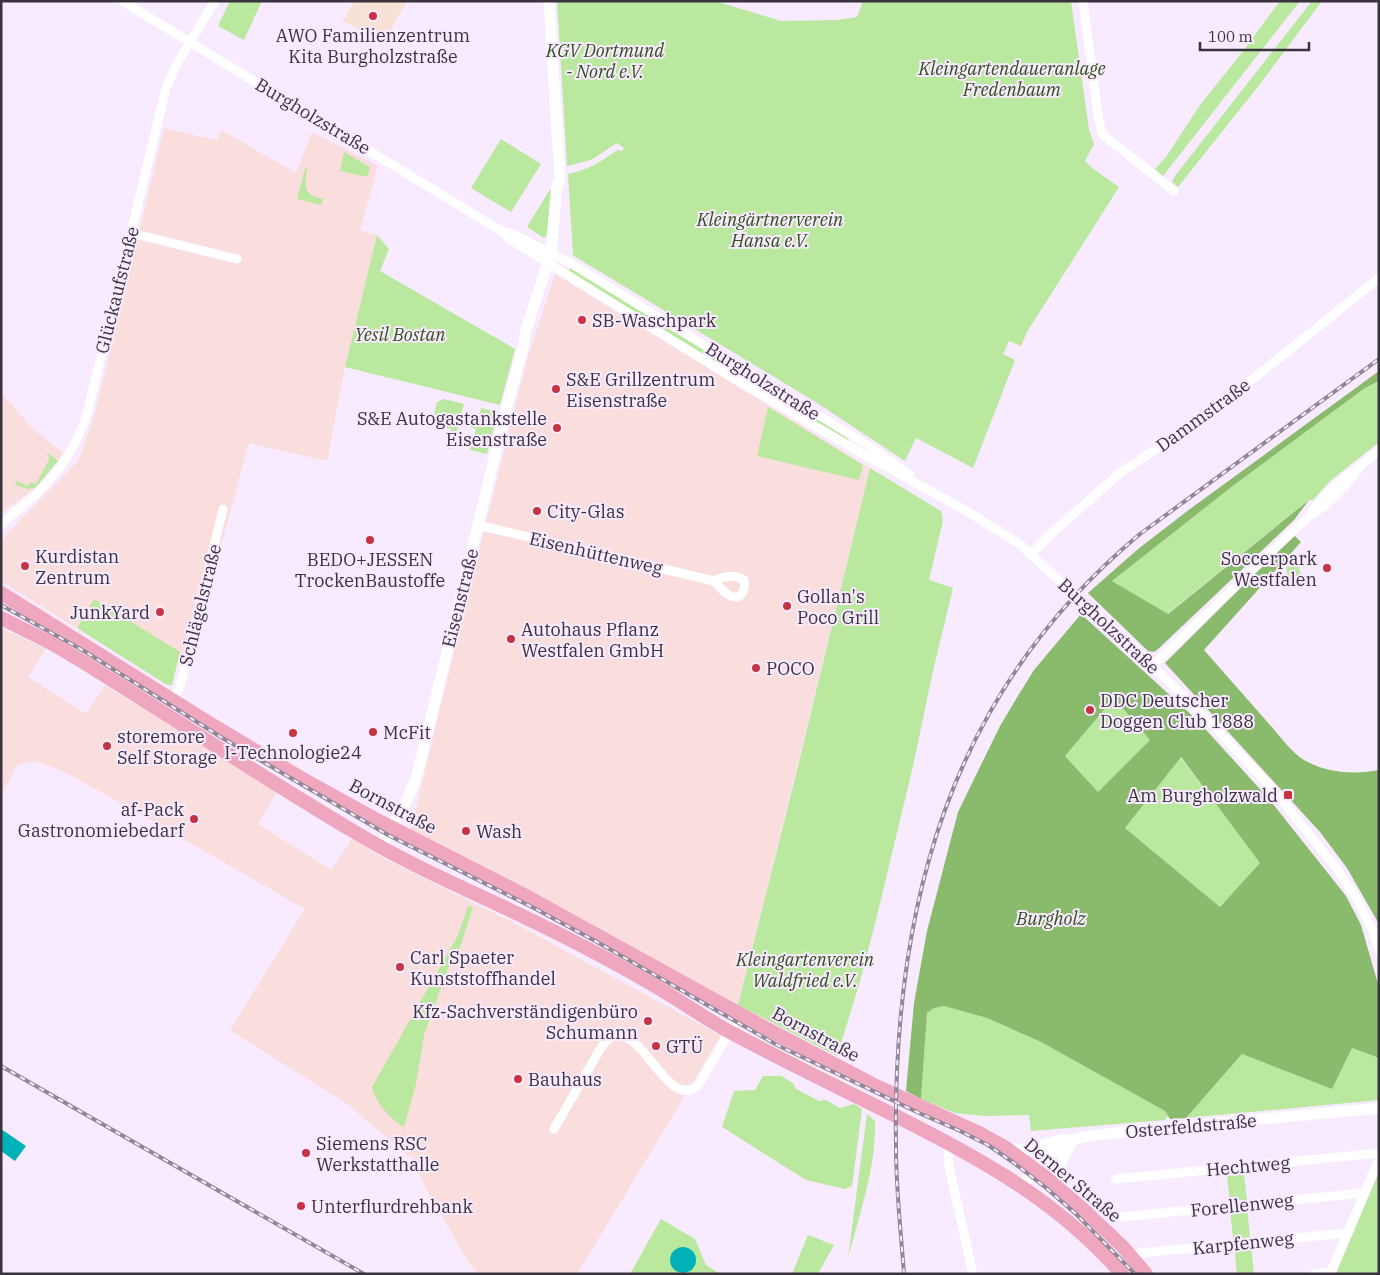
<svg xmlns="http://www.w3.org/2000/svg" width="1380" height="1275" font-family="'IBM Plex Serif',serif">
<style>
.commercial{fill:#fadede}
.education{fill:#f8e1d5}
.green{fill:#b9e89e}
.forest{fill:#8aba6c;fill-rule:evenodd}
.water{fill:#00b1b8}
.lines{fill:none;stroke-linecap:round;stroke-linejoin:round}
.minor{stroke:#fff;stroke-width:9}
.tertiary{stroke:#fff;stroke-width:11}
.primary{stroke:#efa6bf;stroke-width:14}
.rail-casing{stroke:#918796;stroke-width:4}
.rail{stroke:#f8eaff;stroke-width:2;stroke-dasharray:5.5;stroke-linecap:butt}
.poi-dot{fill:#c53443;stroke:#f8eaff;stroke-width:2}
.labels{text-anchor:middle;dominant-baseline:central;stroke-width:4;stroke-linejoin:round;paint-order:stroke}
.poi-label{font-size:18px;fill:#3a333d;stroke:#f8eaff;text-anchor:start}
.park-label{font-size:18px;font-style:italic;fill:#31501b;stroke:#f8eaff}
.street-label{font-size:18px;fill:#3a333d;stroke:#f8eaff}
</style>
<rect width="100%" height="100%" fill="#f8eaff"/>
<path class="commercial" d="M164,128L215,140H217L221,130L296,173L312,132L378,166L360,230L377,235L345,367L327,461L249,443L190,660L95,599L76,628L1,581V544L5,536L78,461L94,417Z
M555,274L870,468L738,1005L720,998L410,832L459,631L527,360Z
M1,392L31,427L63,453L57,462L34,489L1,513Z
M1,628L46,649L28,677L86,714L105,685L277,792L258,824L331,870L352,839L383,858L518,925L721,1036L577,1274H478L469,1263L427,1191L411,1155L408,1156L352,1108V1107L230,1030L305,909L117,801L68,774L50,766L34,761L17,765L1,796Z"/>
<path class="education" d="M354,1H407L389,33L385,31L380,40L343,21Z"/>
<path class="green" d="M230,1H262L244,40L218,26Z
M557,1H715L781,21L837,20L857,17L863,1H1071L1089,130L1094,144L1085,161L1092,168L1119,187L1027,332L1021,346L1009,341L1003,354L1015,360L973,468L916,438L905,461L814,401L574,256L573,254L568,174C588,170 601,162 617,150L622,151L624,148L617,143L591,160L567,166Z
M1280,1H1300L1163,176L1155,169L1166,157L1200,105L1240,55Z
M1312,1H1322L1260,84L1178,187L1172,182L1175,176Z
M501,139L541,164L511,212L471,188Z
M344,152L370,167L367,177L340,171Z
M306,166L307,167C306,186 301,194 323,199L321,205L297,199Z
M551,188L547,234L544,238L527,227Z
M377,235L389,249L380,271L515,349L500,405L345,367Z
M571,266L849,437V439L847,441L568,272Z
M1379,381V442L1330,481L1313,500H1309L1167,614L1112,581L1234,485L1365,388Z
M444,399L464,404L452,449L447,448L451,429L432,424L437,402Z
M768,407L863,465L859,480L757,456Z
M481,408L498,412L487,454L470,450L476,429L470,427L471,424L477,425Z
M46,454H49L58,461L35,488L28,489L15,485L16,481L28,486L31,482L36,484L50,458Z
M870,468L941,511L943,521L929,580L953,588L933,671L913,766L876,920L859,985L837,1056L738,1005L796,774Z
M1299,565L1302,585L1289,587L1286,567Z
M94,599L180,652L172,685H167L77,628Z
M1114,698L1150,740L1098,792L1065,756Z
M1180,757L1261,863L1220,907L1125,828Z
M468,906L473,907L461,945L450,963L424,1035L416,1084L404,1127C390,1119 376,1103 372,1087L458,935Z
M944,1006L987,1018L1041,1042L1165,1111L1168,1116L1165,1120L1031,1131L1029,1115L985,1116L955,1113L921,1099L927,1013L934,1008Z
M1352,1048L1379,1058V1100L1186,1118L1242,1054L1332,1089Z
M763,1076H781L793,1083L796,1089L819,1101L826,1100L840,1108L854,1104L862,1109L852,1186L845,1189L806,1180L722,1127L734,1091L755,1090Z
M867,1114L875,1121C876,1168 860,1213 848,1258Z
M1379,1172V1274H1336Z
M1244,1175L1247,1200L1230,1201L1227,1176Z
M1247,1206L1250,1237L1233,1239L1230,1208Z
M661,1219L695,1239L706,1265L720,1274H630Z
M808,1235L834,1245L818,1274H792Z
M1251,1244L1254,1274H1237L1234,1245Z"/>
<path class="forest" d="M1379,371V381L1365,388L1234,485L1112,581L1168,614L1309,500L1294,520L1156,651L1153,652L1148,651L1088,593L1138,549L1190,509Z
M1294,535L1301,542L1204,650C1226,675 1248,700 1270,725C1280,736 1291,752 1304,760C1326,773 1355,775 1379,770V924L1347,868L1320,832L1165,663Z
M1081,614L1197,720L1269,799L1346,896L1361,925L1378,984L1379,1058L1352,1048L1332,1089L1242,1054L1186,1118L1170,1119L1165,1111L1041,1042L987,1018L944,1006L934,1008L927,1013L921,1099L906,1091L914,1003L927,931L958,812L1000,726L1016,699L1034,670ZM1114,698L1150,740L1098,792L1065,756ZM1181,757L1260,863L1220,907L1125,828Z"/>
<path class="water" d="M1,1129L26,1146L15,1161L1,1151Z
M670 1260a13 13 0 1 1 26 0a13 13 0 1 1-26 0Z"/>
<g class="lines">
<path class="minor" d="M122,1L503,232L508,238L728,375L868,457L965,510L1019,544L1133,647L1200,712L1275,792L1338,870L1358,901L1373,932L1379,951
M1083,1L1098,115L1102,134L1174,191
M504,232L511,233L572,264L869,446L910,475
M131,233L237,259
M1310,514C1327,487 1355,472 1379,450
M1,525C12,514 25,505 36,494C63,469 80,441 89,406L166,88L176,65L215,1
M478,525L714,581C725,576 733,574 744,580C745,585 745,588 743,592C735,606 720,588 714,581
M1031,554L1053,532L1120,473L1169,440L1243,387L1379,278
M1152,666L1308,517C1329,504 1346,487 1361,466
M173,700L180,687L223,509
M554,1129L602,1046C605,1042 609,1038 614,1036C645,1028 669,1114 699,1084L739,1015
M950,1144L948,1160L950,1171L973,1274
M1116,1179L1379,1153
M1121,1217L1364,1193
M1140,1253L1347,1233
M1314,1274L1331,1272
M1330,1274L1379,1159"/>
<path class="tertiary" d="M381,846L408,798L417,775L506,410L524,344L526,330L551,253L557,187L560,180L549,1
M1006,1148L1025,1150L1059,1140H1067
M1022,1186C1036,1168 1053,1147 1075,1139C1087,1135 1102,1135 1114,1133L1379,1108
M1063,1191C1056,1168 1061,1160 1073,1141"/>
<path class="primary" d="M1,593L209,723L306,781L373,818L522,894L769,1030L872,1084L977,1132L1006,1148L1048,1179L1085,1211L1123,1247L1146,1274
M1,618L51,643L85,663C176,720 265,779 358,834C420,871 488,898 553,931C589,949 625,968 660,989C684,1003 707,1020 732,1033C782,1060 833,1085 884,1110C975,1156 1053,1196 1122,1274"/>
<defs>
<path id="rail" d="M1,605L84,651L224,739L388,835L532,907L597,942L777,1045L919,1113L960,1131L988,1145L1014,1163L1045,1187L1076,1214L1135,1274
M1,1066L364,1274
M904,1274C901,1232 896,1190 896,1148C892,907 949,693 1140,534L1379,359"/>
</defs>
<use href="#rail" class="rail-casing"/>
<use href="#rail" class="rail"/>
</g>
<g class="poi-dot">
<circle cx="373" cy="16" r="5"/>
<circle cx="582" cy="320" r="5"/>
<circle cx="556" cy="389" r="5"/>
<circle cx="557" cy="428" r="5"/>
<circle cx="537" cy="511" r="5"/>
<circle cx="370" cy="540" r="5"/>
<circle cx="25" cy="566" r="5"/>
<circle cx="1327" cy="568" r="5"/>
<circle cx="787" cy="606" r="5"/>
<circle cx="160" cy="612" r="5"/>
<circle cx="511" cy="639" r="5"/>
<circle cx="756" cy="668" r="5"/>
<circle cx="1090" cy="710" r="5"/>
<circle cx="373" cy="732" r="5"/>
<circle cx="293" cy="733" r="5"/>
<circle cx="107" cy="746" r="5"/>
<rect x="1283" y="790" width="10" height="10" rx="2.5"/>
<circle cx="194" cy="819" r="5"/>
<circle cx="466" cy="831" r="5"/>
<circle cx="400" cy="967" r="5"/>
<circle cx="648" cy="1021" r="5"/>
<circle cx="656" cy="1046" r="5"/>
<circle cx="518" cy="1079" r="5"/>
<circle cx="306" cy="1153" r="5"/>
<circle cx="301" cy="1206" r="5"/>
</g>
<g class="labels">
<g class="poi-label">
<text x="373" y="35" text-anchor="middle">AWO Familienzentrum<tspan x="373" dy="21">Kita Burgholzstraße</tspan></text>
<text x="592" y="320">SB-Waschpark</text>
<text x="566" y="379">S&amp;E Grillzentrum<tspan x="566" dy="21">Eisenstraße</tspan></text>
<text x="547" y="418" text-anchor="end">S&amp;E Autogastankstelle<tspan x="547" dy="21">Eisenstraße</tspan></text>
<text x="547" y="511">City-Glas</text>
<text x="35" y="556">Kurdistan<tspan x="35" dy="21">Zentrum</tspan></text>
<text x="1317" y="558" text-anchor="end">Soccerpark<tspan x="1317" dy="21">Westfalen</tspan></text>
<text x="370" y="559" text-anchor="middle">BEDO+JESSEN<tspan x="370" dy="21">TrockenBaustoffe</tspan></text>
<text x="797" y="596">Gollan's<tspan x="797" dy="21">Poco Grill</tspan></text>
<text x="150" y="612" text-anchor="end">JunkYard</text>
<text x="521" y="629">Autohaus Pflanz<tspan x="521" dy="21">Westfalen GmbH</tspan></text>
<text x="766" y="668">POCO</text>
<text x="1100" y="700">DDC Deutscher<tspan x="1100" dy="21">Doggen Club 1888</tspan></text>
<text x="383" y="732">McFit</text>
<text x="117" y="736">storemore<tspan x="117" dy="21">Self Storage</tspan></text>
<text x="293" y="752" text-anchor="middle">I-Technologie24</text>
<text x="1278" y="795" text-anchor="end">Am Burgholzwald</text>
<text x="184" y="809" text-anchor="end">af-Pack<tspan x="184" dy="21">Gastronomiebedarf</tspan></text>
<text x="476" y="831">Wash</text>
<text x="410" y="957">Carl Spaeter<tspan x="410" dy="21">Kunststoffhandel</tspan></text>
<text x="638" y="1011" text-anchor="end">Kfz-Sachverständigenbüro<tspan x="638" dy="21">Schumann</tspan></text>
<text x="666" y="1046">GTÜ</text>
<text x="528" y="1079">Bauhaus</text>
<text x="316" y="1143">Siemens RSC<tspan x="316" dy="21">Werkstatthalle</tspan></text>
<text x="311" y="1206">Unterflurdrehbank</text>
</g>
<g class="park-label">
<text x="605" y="50">KGV Dortmund<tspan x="605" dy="21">- Nord e.V.</tspan></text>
<text x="1012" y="68">Kleingartendaueranlage<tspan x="1012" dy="21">Fredenbaum</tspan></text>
<text x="770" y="219">Kleingärtnerverein<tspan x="770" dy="21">Hansa e.V.</tspan></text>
<text x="400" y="334">Yesil Bostan</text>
<text x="1051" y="918">Burgholz</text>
<text x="805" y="959">Kleingartenverein<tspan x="805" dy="21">Waldfried e.V.</tspan></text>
</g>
<g class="street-label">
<text transform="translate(313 116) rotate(31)">Burgholzstraße</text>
<text transform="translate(117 290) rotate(-76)">Glückaufstraße</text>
<text transform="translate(763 381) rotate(32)">Burgholzstraße</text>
<text transform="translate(1203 415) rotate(-36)">Dammstraße</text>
<text transform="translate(596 553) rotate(13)">Eisenhüttenweg</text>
<text transform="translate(460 598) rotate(-76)">Eisenstraße</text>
<text transform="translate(200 605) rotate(-76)">Schlägelstraße</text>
<text transform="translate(1109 626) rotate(43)">Burgholzstraße</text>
<text transform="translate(393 806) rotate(28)">Bornstraße</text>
<text transform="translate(816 1034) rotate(28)">Bornstraße</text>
<text transform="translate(1191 1126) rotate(-5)">Osterfeldstraße</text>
<text transform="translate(1248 1166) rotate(-5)">Hechtweg</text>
<text transform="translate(1073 1180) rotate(40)">Derner Straße</text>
<text transform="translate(1242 1205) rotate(-6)">Forellenweg</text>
<text transform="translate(1243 1243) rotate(-6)">Karpfenweg</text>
</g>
</g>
<rect width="1380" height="1275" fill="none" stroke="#3a333d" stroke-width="5"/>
<path d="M1200 42v8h109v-8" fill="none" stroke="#3a333d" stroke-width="2.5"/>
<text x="1208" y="42" font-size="15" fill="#3a333d" stroke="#f8eaff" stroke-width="4" paint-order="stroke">100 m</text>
</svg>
